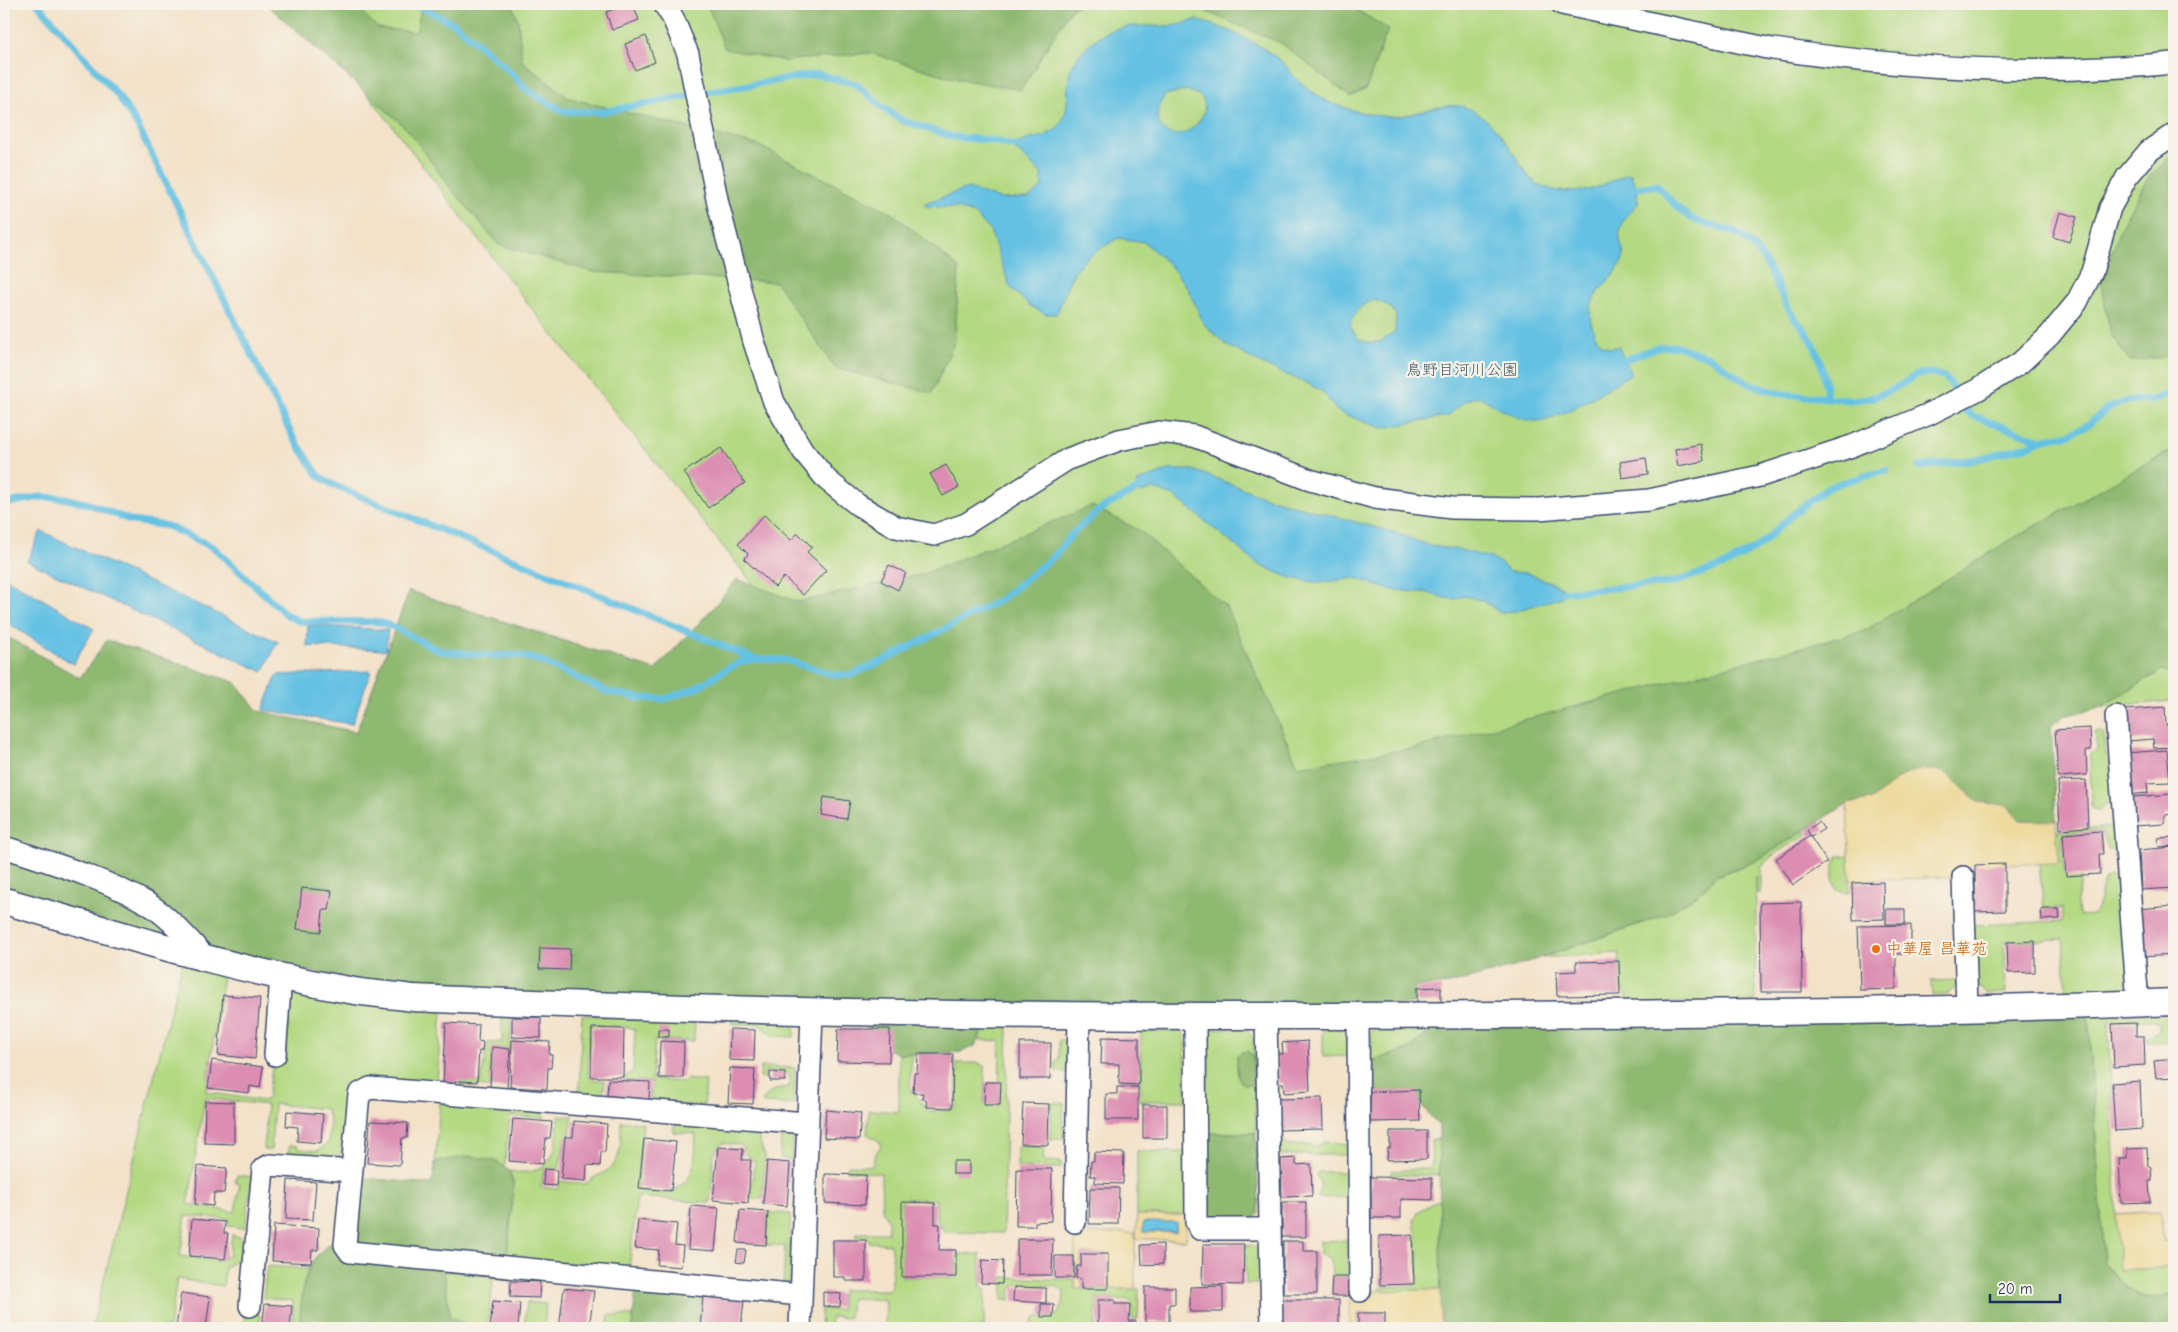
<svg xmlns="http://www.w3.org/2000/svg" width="2178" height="1332" font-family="'Comic Neue','Klee One',sans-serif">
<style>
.green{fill:#b4d983;stroke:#688470}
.forest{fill:#8fb971;stroke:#557468}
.sand{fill:#eeda9e;stroke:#84847e;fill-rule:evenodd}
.water{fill:#65c1e3;stroke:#4078a0;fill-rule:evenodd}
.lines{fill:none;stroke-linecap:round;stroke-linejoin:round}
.stream{stroke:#65c1e3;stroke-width:7}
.building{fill:#dc8eb2}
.minor-casing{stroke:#3b4a6e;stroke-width:24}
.tertiary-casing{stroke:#3b4a6e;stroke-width:29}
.minor{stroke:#fff;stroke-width:21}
.tertiary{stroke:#fff;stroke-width:26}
.food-dot{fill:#e8710a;stroke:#f7f3e8;stroke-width:2}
.labels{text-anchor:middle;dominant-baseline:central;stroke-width:4.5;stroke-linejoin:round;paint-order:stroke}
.park-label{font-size:16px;fill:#415a67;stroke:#f7f3e8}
.food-label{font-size:16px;fill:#c56008;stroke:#f7f3e8;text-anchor:start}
</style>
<rect width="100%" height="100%" fill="#f7f3e8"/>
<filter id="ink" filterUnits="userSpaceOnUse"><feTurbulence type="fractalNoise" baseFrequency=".02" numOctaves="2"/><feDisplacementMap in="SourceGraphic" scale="10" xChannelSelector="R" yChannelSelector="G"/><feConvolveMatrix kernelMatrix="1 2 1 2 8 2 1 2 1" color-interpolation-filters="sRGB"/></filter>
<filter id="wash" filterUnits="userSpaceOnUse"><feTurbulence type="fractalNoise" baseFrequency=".0096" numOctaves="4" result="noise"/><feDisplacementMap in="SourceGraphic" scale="20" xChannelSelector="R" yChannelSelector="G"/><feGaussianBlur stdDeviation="1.12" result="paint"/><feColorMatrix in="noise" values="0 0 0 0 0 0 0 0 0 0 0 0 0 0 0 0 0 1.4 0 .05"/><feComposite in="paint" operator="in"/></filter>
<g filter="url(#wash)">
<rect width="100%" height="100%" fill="#f3e2c9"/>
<path class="green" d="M292,4H2174V511L1858,649L1294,776L926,588L778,615L528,304L384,115Z
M2161,671L2174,674V701L2101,707Z
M2095,732L2104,733V749L2110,764L2114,802L2103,805L2100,811L2091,808L2090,755L2097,749Z
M2117,827L2119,850H2109L2101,831L2063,834L2062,838L2064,874L2069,879L2082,878L2076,901L2080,916L2093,915C2102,903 2099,893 2105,879L2121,875L2130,985L2124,992L2066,994L2063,939L2004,941L2006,993L1986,994L1975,982L1974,925L2062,921V908L2044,909L2039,863L2059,862L2057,831Z
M1805,830L1807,835C1792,844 1771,853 1761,868V893H1757L1756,876L1755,1002L1627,1004V995L1622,991L1619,953L1542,958L1665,915L1699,894L1716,876L1756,861Z
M1849,855L1850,892L1837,890C1831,878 1831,867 1839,856Z
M182,964L223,975L206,1092L264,1101L268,1097L272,1068L277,1067V1061L285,1062L292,990L442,1011L437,1083L359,1079C332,1103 352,1133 338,1161L287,1156L290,1145L297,1146L299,1149L318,1151L328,1143L330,1121L326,1109L274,1104L271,1150H264L267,1105L205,1098L188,1204L235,1212L240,1183L235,1182L237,1175L252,1177L245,1228L228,1226L229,1219L186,1216L180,1256L218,1261L229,1256L232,1235L242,1238L240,1258L225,1267L223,1286L177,1279L169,1328H92Z
M1957,980V986L1946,995L1932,996L1931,981Z
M502,1013L511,1014L510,1049L492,1048L490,1087L460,1085L461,1081L481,1082L488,1043L502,1042Z
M2162,1013L2172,1023L2174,1042H2147V1036L2159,1031V1023L2150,1020L2108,1022L2119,1270L2174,1267V1292C2141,1308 2123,1288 2104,1263L2088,1015Z
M582,1015L695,1020L694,1041L655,1040L652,1079L683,1082L686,1079L706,1081L704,1106L650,1102L652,1082L624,1081L625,1076L633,1072L635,1030L628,1027L590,1025L588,1075L592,1079L605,1081L603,1096L579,1094Z
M731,1017L794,1024V1037L773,1036L758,1024H732Z
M984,1025L1008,1027L1003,1233L944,1232L942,1225L937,1221L936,1200L905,1199L902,1202V1277H955L958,1254H980L981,1288L985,1289L984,1328H885L886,1300L851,1298L849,1318L831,1317L830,1328H820L821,1309L841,1310L842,1290H890L893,1263L890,1244L869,1242L868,1238L856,1237L857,1233H888V1221L882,1210L881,1173L847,1171L848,1165L872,1166L875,1155L881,1146L879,1141L867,1134L869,1110L899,1112V1054L912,1053L910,1088L929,1111L949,1110L957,1106V1063H979L985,1067L984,1104L999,1105L1000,1041L979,1040Z
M1436,1026L1408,1050L1367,1062L1366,1037L1374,1029Z
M1245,1028L1254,1039L1256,1133H1205L1203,1039L1211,1029Z
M1323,1029L1340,1030L1347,1038V1056L1323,1057Z
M1141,1031H1181L1185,1037L1186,1101H1140Z
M1059,1040H1068V1072H1056L1055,1062L1059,1060Z
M761,1067L795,1068L794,1105L762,1103C767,1091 777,1088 789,1087L790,1074L766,1071L765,1078H760Z
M440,1103L545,1113L544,1118L510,1116L503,1180L434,1175Z
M1051,1103H1064L1063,1139H1050Z
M558,1116H573L570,1133L565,1140L559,1169H544L541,1187L558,1189L560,1181L585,1184C592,1178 598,1176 605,1172C624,1162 620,1139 621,1121L643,1123L637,1190L667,1194C673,1190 682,1186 687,1180C696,1170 695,1147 696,1134L673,1132L675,1123L752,1127L756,1131L765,1157L762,1199H750L755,1161L748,1157L741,1145L722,1143L714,1153L710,1203L637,1197L629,1269L501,1257L514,1185L509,1171C552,1178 558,1153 558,1116Z
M781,1130H787L792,1135L793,1160L780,1158Z
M1279,1139L1289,1146L1304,1144L1315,1147L1325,1142L1348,1144V1155H1279Z
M1431,1139H1439V1175H1390L1392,1171L1430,1168L1432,1164Z
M1017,1146L1043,1147L1044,1161L1061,1162V1168L1017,1167Z
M1137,1151L1186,1152V1215H1137Z
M1318,1172H1348L1349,1197L1318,1198C1319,1187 1325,1185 1316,1176Z
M1440,1199L1441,1290L1380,1291L1381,1287L1412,1286L1418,1281L1416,1234L1414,1221L1419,1211Z
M768,1212L790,1214V1282L785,1286L783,1285L785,1246L766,1245Z
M1348,1240L1349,1277H1332L1331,1260L1320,1254V1241Z
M1245,1245L1254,1246L1259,1250L1262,1284H1246Z
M267,1266L308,1269L303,1287L300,1326L293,1323V1301L263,1298Z
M444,1271L494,1276L487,1328H474L450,1317Z
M1003,1277L1075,1280V1289H1139L1138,1319H1132V1304L1129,1300L1097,1298L1095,1328H1032L1033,1319L1037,1316L1057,1315L1063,1305L1064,1292L1058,1287L1017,1284L1011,1289L1010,1300L1003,1299Z
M527,1302L546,1304L544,1328H524Z
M245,1313L260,1315L259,1328H210V1326H243Z
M609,1315L633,1316L632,1328H610L608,1324Z"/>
<path class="forest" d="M266,4H354L378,28L416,32L422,4H512L518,20L522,61L569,98L757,145L892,213L959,268L955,341L932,393L835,368L776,282L593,272L499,245L448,185L407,129Z
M707,4H1080L1070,10L1021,90L953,78L870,53L784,61L725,49Z
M1188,4H1347L1388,29L1366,89L1350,97L1281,43Z
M2174,153V353L2163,357L2130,361L2111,335L2101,284L2120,229L2147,179Z
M2174,451V674L2161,671L2101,707L2063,716L2051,726L2056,821L2020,820L2007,805L1978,802L1898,778L1872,800L1847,804L1756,861L1716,876L1699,894L1665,915L1513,967L1449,984L1415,987L1414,1004L984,1025L975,1046L961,1052L899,1054L886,1048L862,1022L415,991L212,953L4,891V635L80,678L107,640L235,682L258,711L356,732L409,591L655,670L713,608L737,579L798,602L923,574L1092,506L1140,531L1226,607L1298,766L1416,748L1864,631L2012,539L2162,455Z
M2088,1015L2104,1262C2123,1288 2141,1308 2174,1292V1328H1441L1439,1126L1414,1096L1369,1090L1367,1062L1408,1050L1436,1026Z
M1248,1051L1253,1056V1085C1235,1089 1237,1068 1237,1056L1242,1052Z
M1205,1133H1256L1259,1213L1252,1221H1213L1206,1214Z
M469,1156L497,1161L509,1171L514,1185L508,1250L501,1257L444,1271L450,1317L474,1328H299C302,1299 301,1264 328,1245C335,1240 345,1236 353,1232L359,1181L365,1178L431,1184L434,1175L435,1162Z
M636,1288L702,1296L698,1328H632Z"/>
<path class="sand" d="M1919,769L1944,771L1978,802L2007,805L2020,820L2056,821L2059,863L1970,866V876L1850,881L1847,804L1872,800L1898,778Z
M2161,1211L2163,1241L2174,1240V1267L2119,1270L2116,1214Z
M1137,1215H1186V1240L1136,1239ZM1176,1222V1232H1143Z
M1075,1233H1135V1289H1075ZM1081,1254H1108L1081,1279L1077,1278V1266H1081Z
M1441,1290V1328H1385V1313H1358V1328H1350V1298H1368V1291Z"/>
<path class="water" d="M1195,20C1224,26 1256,42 1280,60C1286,65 1290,72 1295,77C1306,88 1324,102 1339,106C1355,111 1374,116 1391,117C1417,117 1447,97 1472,110C1498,124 1511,150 1526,173C1539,193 1574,195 1595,188C1607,184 1618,178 1630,173L1637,188L1638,204C1629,212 1617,226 1620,240C1621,246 1625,253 1623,259C1615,279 1600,284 1592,303C1587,316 1593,342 1607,347C1611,349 1615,347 1618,346L1631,374C1608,387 1559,422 1534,421C1515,420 1494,404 1478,396L1465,401L1448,416L1382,428L1338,412L1323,392L1309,384L1264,365L1226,345L1204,324L1188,289L1170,265L1144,242L1118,238C1102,248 1079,259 1071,278C1065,290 1063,302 1056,314H1045L1029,305L1010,287L990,230L974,214L957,208L925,206V203L968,188L1000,199L1029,198L1042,187V174L1015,149L1014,146C1024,137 1044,140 1056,129C1071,114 1066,94 1069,75C1073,56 1098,33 1116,29C1134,24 1151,27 1169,26C1178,26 1187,22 1195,20ZM1186,90C1190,92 1197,93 1200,96C1218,113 1179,150 1162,128C1153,116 1159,106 1165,95ZM1375,300L1387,305L1396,314L1395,331C1380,343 1376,346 1358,339L1350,326C1355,311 1360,305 1375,300Z
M1169,470H1193L1271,499L1396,533L1431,546L1461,550L1490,558L1499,562L1510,572L1527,573L1562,587V597L1515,611L1499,612L1484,601L1465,596L1454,599L1444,598L1425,592H1414L1387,589L1355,578L1319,583L1291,578L1259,565L1174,496L1154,489L1141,493L1137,482Z
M41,531L278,642L263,672L27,561Z
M4,577L94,629L73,664L4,621Z
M308,625L388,630L386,650L307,646Z
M371,671L352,724L263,710L277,675Z
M1143,1222H1176V1232H1143Z"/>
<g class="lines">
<path class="stream" d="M38,4L119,97L137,125L293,437L319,476L335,486L752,658
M415,4L455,24L511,72L526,89L562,111L602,112L719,90L817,74L856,84L882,107L903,121L953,137L989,140L1014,146
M1637,188L1657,185C1668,197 1679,212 1693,219C1709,228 1728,226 1743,237C1766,255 1775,283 1788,308C1792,316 1798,322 1804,329C1819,349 1825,373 1827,397
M1624,360L1658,347L1676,346L1710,357L1745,382L1765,389L1782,394L1853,400L1874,397L1892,390L1918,374L1932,373L1944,377L1951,384L1964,409L1973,416L2041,440
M1919,467L1977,459L2028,446L2041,440L2070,434L2089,424L2108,408L2127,401L2152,400L2168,394L2174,388
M4,504L40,497L64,498L89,504L132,521L167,526L213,547L287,615L299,621L379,622L394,627L440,651L494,656L516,655L538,660L608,692L639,698L665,699L696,688L727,669L740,662L753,659L786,660L835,675H851L879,663L1000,600L1054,556L1073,533L1101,509L1138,489
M1562,592L1672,583L1728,564L1760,545L1793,514L1830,486L1887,470"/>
</g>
<g id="blocks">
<path class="building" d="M629,4H633L639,20L612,30L606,12Z
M646,36L655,62L635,70L625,44Z
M2060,212L2077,217L2069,242L2053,237Z
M1701,444L1704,461L1678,466L1675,449Z
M721,448L745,483L708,508L684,472Z
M1646,458L1648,474L1622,478L1620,462Z
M946,465L959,487L943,496L930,474Z
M764,515L791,540L798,533L812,547L807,552L826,570L803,595L784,577L775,587L744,559L748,554L738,544Z
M889,565L906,573L898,590L881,581Z
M2165,707L2166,725L2174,724V747L2154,748L2153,739L2129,741L2126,710Z
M2090,728L2091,750H2086L2087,775L2058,777L2055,730Z
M2167,750L2170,782L2147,783L2148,793L2128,795L2125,753Z
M2170,752H2174V766H2171Z
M2086,780L2088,827L2060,829L2058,781Z
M2174,794V814L2165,815V824L2134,826L2132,797Z
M824,797L850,801L847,819L821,815Z
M1819,822L1824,829L1811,837L1807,830Z
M2101,831L2103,854H2099L2100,874L2066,876L2063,834Z
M1810,836L1827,862L1793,885L1776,859Z
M2174,837V846L2159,847L2158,838Z
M2174,847V888L2141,890L2139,850Z
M2005,864V911L1975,912V865Z
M1883,882L1884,919L1853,920L1852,883Z
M302,888L332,891L329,910H323L321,932L297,929Z
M1801,902L1802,992H1761L1760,903Z
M2174,906V955L2140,957L2137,909Z
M1886,909H1905V924H1886Z
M2044,909H2059L2060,919L2042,920L2041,910Z
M1911,925V954H1896V989L1860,990L1858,926Z
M2035,941V972L2008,973L2007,942Z
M540,948L570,949L569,970L539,969Z
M1619,961L1620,995L1557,996L1556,972L1576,971V962Z
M1441,987V1002L1417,1003V988Z
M223,995L260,998L255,1059L218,1055Z
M512,1017H541V1038L512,1037Z
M446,1023L479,1025L478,1041L483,1042L482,1051H479L477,1082L455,1081V1085L443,1084Z
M2136,1023V1036H2144L2145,1065L2114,1067L2112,1024Z
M592,1028L624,1029L623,1077H591Z
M658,1029H669V1037H658Z
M730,1029L755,1030L754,1061L729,1060Z
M838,1029H890L889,1062L837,1061Z
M1102,1037L1139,1038V1085L1119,1084V1064H1101Z
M512,1040L550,1042L549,1055H552L551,1068H548L547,1089L510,1087Z
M660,1041L684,1042L683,1078H659Z
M1308,1041L1310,1091L1284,1093L1283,1083H1278L1277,1054H1283L1282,1043Z
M1020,1043H1051L1050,1079H1020Z
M492,1047L510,1049L507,1088L490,1087Z
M918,1054H953L952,1108L927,1107L926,1099H922L923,1093H913L914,1073H917Z
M2174,1059V1077L2156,1078L2154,1061Z
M212,1060L263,1067L260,1088L250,1086L249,1093L208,1088Z
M730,1068L755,1069L753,1104L728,1103Z
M770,1072L785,1073V1081H770Z
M608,1080L650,1082L649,1100L607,1098Z
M2140,1081L2142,1129L2115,1131L2112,1083Z
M985,1082H1001L1000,1105H984Z
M1117,1087H1138V1120H1106V1094H1117Z
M1419,1090L1420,1121L1370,1122V1092Z
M1322,1098L1323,1129L1279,1130L1278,1099Z
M205,1101L234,1102V1144L204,1143Z
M1023,1103L1049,1104L1048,1145L1021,1144Z
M1143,1105H1167V1138H1143Z
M826,1110L861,1113L859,1140L824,1138Z
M287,1111L323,1114L321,1143L297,1141L298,1127L286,1126Z
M513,1119L552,1122L550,1138H546L543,1164L509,1161Z
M370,1121L408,1123L407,1138H402L400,1165L367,1163Z
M574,1121L607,1124L605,1152H601L600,1166L587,1165L586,1181L561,1179L565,1137H573Z
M1390,1131H1427V1159L1387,1160L1388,1148H1390Z
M644,1139L676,1142L671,1191L639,1188Z
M718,1147L743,1149L742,1160H751L748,1203L713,1200Z
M2147,1148L2148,1166L2151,1167L2152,1181H2149L2150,1202L2121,1203L2119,1158H2127V1149Z
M1094,1152L1124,1153L1123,1184L1095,1183V1176H1090L1091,1161H1094Z
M1296,1158V1165L1311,1164L1312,1196L1282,1197L1281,1159Z
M767,1161L790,1163L787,1206L763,1204Z
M953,1161H969V1174H953Z
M198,1166L227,1168L224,1193H214L213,1206L195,1204Z
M544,1169L557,1170L556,1186L543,1185Z
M1017,1169H1052L1051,1221L1035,1222V1226H1016Z
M825,1174L866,1175L865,1205L825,1203Z
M1371,1177L1432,1178V1200L1401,1199V1218H1371Z
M288,1180L316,1182L313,1220L286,1219Z
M1090,1188H1119L1118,1224H1089Z
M902,1202L935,1203V1224H940L939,1250H956V1277H902Z
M1282,1202H1306V1237H1282Z
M691,1206L719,1208L715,1251L688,1249Z
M740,1210L768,1212L766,1245L737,1243Z
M192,1219L225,1222L224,1233H228L225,1259L189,1256Z
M638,1220L677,1224L675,1245L683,1246L681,1267L657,1265L659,1250L635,1248Z
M274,1225L319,1228L318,1250H312L311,1263L272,1261Z
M1412,1235L1414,1284L1380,1285L1379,1236Z
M1017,1239H1053L1052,1275H1017Z
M833,1240H866V1281H845V1277H833Z
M1283,1241H1303V1251H1317V1294H1283Z
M1163,1244V1264L1142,1265L1141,1245Z
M1203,1244H1244L1243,1285L1202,1284Z
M738,1250H746L744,1263L736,1262Z
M1081,1254H1108V1289H1081V1279L1076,1278L1077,1266H1081Z
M1055,1256H1074V1278H1055Z
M982,1260L1003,1261L1002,1284L981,1283Z
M1332,1277H1349V1296H1331Z
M511,1281L540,1282L539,1298L510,1297Z
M1223,1286V1312H1190V1287Z
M1014,1287L1046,1288V1303L1013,1301Z
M1145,1287H1175V1304H1169V1322H1145Z
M564,1288L594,1291L589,1328H559Z
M823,1292L841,1294L840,1307L823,1306Z
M181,1293L210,1297L206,1328H176Z
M703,1297L744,1300L741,1328H700Z
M1098,1300H1115V1304H1130L1129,1321H1136V1328H1098Z
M1282,1300H1339V1325H1313V1328H1282Z
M493,1301L520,1303L518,1328H490Z
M265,1304L292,1306L290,1328H262Z
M1041,1304H1054L1053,1317H1041Z
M1358,1313H1385V1328H1358Z"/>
</g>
</g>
<g filter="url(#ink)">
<use href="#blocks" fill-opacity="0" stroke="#3b4a6e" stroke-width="1"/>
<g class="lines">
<defs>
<path id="minor" d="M664,4L673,18L688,54L718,204L754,342L774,402L803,451L827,480L858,505L896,527L934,535L966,524L1068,459L1119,440L1159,432L1194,436L1310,480L1375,498L1452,508L1538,509L1649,500L1760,476L1852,446L1927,415L1977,390L2020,363L2049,336L2077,302L2092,272L2110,208L2127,177L2149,151L2174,134
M1562,4C1609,14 1656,24 1703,34C1726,39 1750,45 1773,49C1906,69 2041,76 2174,63
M2116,716L2138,1004
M4,847C52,863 103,878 147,903C170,917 188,939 206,958
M1963,877L1967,1008
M1195,1017L1196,1222L1200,1229H1270
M1266,1017L1272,1328
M1358,1017L1360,1291
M275,1055L281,976
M1075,1222L1079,1015
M801,1295L350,1252L345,1245L359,1094L370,1088L807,1123
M250,1306L263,1169L270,1165L352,1171
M800,1328L812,1013"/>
<path id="tertiary" d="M4,901C118,933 232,970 349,990C370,994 392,995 413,998C808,1016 1204,1019 1599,1014C1791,1012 1983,1010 2174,1002"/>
</defs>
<use href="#minor" class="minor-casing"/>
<use href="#tertiary" class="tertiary-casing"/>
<use href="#minor" class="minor"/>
<use href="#tertiary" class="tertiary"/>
</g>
</g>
<circle class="food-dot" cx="1876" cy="949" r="5"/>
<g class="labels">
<g class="park-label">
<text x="1462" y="370">鳥野目河川公園</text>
</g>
<g class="food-label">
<text x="1886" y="949">中華屋 昌華苑</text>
</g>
</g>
<rect width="2178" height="1332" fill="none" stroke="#f7f3e8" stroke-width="20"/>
<path d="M1990 1294v8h70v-8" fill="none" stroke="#1b2f5e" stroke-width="2.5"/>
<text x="1998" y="1294" font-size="15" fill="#1b2f5e" stroke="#f7f3e8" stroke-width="4" paint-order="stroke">20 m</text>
</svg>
